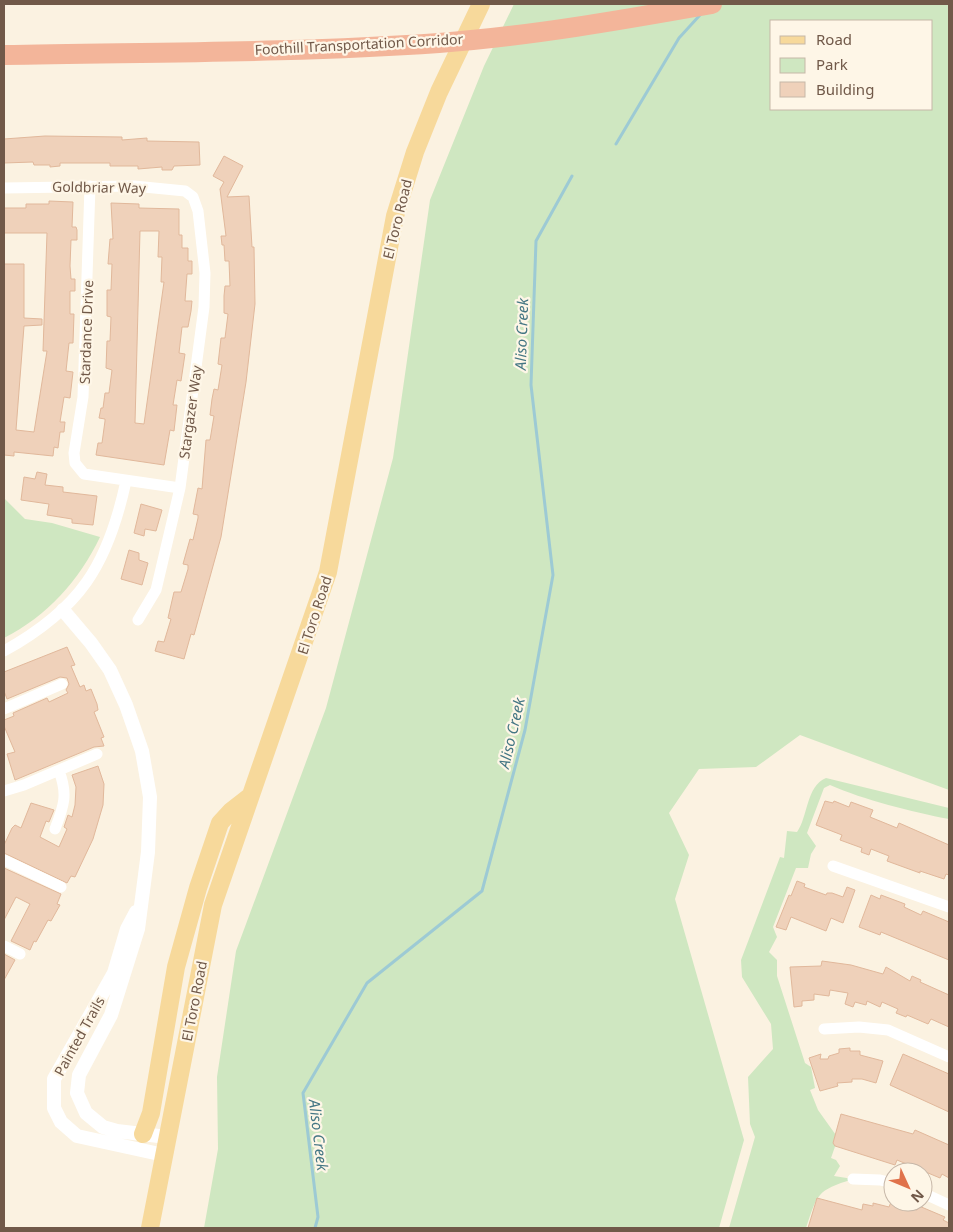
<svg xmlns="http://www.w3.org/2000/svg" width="953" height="1232" font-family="'Noto Sans',sans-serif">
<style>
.green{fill:#cfe7c1;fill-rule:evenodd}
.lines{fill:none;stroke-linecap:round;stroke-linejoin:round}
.stream{stroke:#9dcad4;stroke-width:3}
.building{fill:#efd1ba;stroke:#e1b89b;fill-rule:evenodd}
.minor{stroke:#fff;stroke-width:11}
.tertiary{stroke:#fff;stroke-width:14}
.primary{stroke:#f7d99b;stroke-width:18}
.motorway{stroke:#f3b59a;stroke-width:20}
.labels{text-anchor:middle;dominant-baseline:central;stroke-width:4.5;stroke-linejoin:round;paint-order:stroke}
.street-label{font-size:14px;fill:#715949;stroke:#fef6e7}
.water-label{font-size:15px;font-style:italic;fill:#447684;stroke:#fef6e7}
</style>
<rect width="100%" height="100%" fill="#fbf2e1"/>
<path class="green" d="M514,4H949V790L800,735L756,767L699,769L669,813L689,855L675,899L744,1140L719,1228H204L218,1149L217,1077L236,951L326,708L393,458L430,200L484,66ZM772,21H932V109H772Z
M4,498L25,519L52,523L100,537C79,581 47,616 4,638Z
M826,778L949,808V819C912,812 864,800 830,785L824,788L807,833L816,846L811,854L808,868H796L773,927L777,937L769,952L777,960V976L805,1063L811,1067L815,1088L810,1090L818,1110L838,1138L831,1158L836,1160L840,1166L834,1176L853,1179C816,1191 818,1193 806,1228H729L755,1137L750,1124L748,1077L773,1049L771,1024L742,977L741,960L780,857L784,858L787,831L797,832C808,817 806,786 826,778Z"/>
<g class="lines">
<path class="stream" d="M616,144L679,38L700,15
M315,1228L318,1217L303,1093L367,983L482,891L525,730L553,575L531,385L536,241L572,176"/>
</g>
<path class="building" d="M45,136L122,137V140L147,138V141L199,142L200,165L174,166L172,170H162V167L138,169V166H110V163H60V166L50,167V165H34L33,162L4,163V139Z
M224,156L243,166L227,197L249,196L252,247H254L255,304L246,382L221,537L194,635L191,634L184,659L155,651L158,641L164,642L171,619L168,618L174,592H181L188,569V565L183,564L190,539L193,540L198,518V515L193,514L198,488L202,489L206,440H210L214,416L210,415L212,399L214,389L218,390L222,365L218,364L221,338H225L228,314L224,313V296L225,286H230L229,261H225L224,245H222L221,236H226L220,189L224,182L213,176Z
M49,201L73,202L72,227H76L77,230V240H71L70,266L71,279H75V291H70V314H74L73,343H69L66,371L73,372L70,398L64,397L60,422H65L64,432H60L58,448L54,447L53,456L14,452V456L4,455V264H24V318L42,319V325L24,326L16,430L34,432L47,351H43L47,233H4V208H26V204H49Z
M111,203L139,204V208L179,209V235H182V248H188V261H192V274H187L185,301H192L191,311L188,327H182L179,353L185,354L181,381L177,380L173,405H177L174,431L170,430L164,465L96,455L98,443H102L105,421V419L99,418L101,408H103L105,393H109L112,370L106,368L107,341H110L111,317L107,316V290H111L112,264H108L110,239H113ZM140,231H159L158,257H162L161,282H164L144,424L135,423Z
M37,472L47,474L45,485L63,487V492L97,496L93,525L72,523V519L47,515L49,504L21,500L24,477L35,479Z
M141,504L162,510L156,531L145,529L144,536L134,533Z
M129,550L139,553V560L148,563L142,585L121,579Z
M67,647L75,665L71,666L80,687L84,685L86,691L91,689L97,704L98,710L94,712L104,737L101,738L104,746L94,747L15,780L7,754L15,752L4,726V720L14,716L13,713L47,698L49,702L68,693L66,690L69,684L67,678L60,677L7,699L4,691V672Z
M98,766L104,784L103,805L93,839L75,877L71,876L67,883L4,853V845L12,828L15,825L21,828L31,803L54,810L49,822L46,821L40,837L59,847L67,829L64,827L68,815L72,817L75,805L76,787L72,775Z
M825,801L833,803L834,801L849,807L851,802L873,810L870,817L897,828L899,823L949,845V875L946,874L944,879L920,871V873L887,861L889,856L871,849L869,855L861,852L862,848L840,840L842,835L816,825Z
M4,868L61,894L57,904L60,905L51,921L48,920L36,942L34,941L30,950L11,941L30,904L16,897L4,920Z
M797,881L805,884L804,887L826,895L827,893H832L843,897L847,887L855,890L843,923L831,918L826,931L791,917L786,930L776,927L789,895L791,896Z
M871,895L880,899L881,895L905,904L904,907L921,915L923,911L949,922V960L881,932L880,935L859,927Z
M4,954L15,960L4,980Z
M822,961L851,965L883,974L886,967L910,981L912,976L921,980L920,982L949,995V1027L931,1019L928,1024L907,1015L906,1017L896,1013L898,1009L882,1002L880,1007L867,1001L866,1005L855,1002L853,1007L845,1004L848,993L830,990L829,996L814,994V1000L802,1001V1006L794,1007L790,967L821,966Z
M850,1048V1051H860V1055L883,1061L876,1083L862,1079H852V1082L837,1083L838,1086L820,1091L809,1058L821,1054L820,1059H828L829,1056L839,1053V1049Z
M903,1054L949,1074V1112L890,1085Z
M841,1114L913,1134L915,1130L949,1145V1178L942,1174L940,1178L897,1160L895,1165L835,1146L833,1143Z
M817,1198L862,1210L863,1204L873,1206V1203L889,1207L891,1202H896L917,1210L919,1206L945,1217L943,1220L949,1223V1228H808Z"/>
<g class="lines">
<path class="minor" d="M90,186L83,397L74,453L75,463L84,474L180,488
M4,188L134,186L185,191L193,197L198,211L205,273L204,307L180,488L156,590L138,620
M4,651C80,609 108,565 126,481
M4,709L62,684
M4,791L24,785L97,754
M55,829C64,806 68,794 59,771
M4,860L61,887
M833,866L949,907
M4,946L20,954
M824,1029L859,1027L888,1030L949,1057
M853,1179L880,1180L893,1183
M923,1193L949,1205"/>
<path class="tertiary" d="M63,610L91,643L110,670L126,705L142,751L150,797L148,852L138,929L111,1015L79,1075L77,1093L86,1113L103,1127L117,1131L167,1137
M136,912L127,929L114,973L54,1079V1108L61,1122L77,1136L164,1155"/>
<path class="primary" d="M143,1134L151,1113L176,967L198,888L220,823L231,811L249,797
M150,1228L213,905L328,572L395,216L415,152L439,92L481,4"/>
<path class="motorway" d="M4,55C149,52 294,53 439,43C531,36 622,20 712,4"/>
</g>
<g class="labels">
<g class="street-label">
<text transform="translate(359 44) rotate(-3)">Foothill Transportation Corridor</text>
<text transform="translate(99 187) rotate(1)">Goldbriar Way</text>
<text transform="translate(397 219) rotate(-76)">El Toro Road</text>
<text transform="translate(86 332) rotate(-88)">Stardance Drive</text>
<text transform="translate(190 412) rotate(-82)">Stargazer Way</text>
<text transform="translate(314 615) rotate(-72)">El Toro Road</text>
<text transform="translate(194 1001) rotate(-79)">El Toro Road</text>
<text transform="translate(79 1036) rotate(-61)">Painted Trails</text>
</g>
<g class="water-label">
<text transform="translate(521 334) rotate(-88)">Aliso Creek</text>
<text transform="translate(511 733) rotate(-77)">Aliso Creek</text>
<text transform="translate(319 1135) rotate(83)">Aliso Creek</text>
</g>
</g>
<rect width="953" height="1232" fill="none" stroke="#715949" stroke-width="10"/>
<rect x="770" y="20" width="162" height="90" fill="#fef6e7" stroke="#c6b7a8"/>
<rect x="780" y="36" width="25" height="8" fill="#f7d99b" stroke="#c6b7a8"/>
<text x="816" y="45" font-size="15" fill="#715949">Road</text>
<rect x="780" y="58" width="25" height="15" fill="#cfe7c1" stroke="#c6b7a8"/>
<text x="816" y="70" font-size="15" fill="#715949">Park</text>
<rect x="780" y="82" width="25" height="15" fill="#efd1ba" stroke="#c6b7a8"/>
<text x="816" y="95" font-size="15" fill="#715949">Building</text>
<g transform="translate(908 1187) rotate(134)"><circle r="24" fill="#fef6e7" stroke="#c6b7a8"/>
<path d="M0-4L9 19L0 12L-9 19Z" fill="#e0724b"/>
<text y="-8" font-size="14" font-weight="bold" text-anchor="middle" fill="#715949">N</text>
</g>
</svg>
